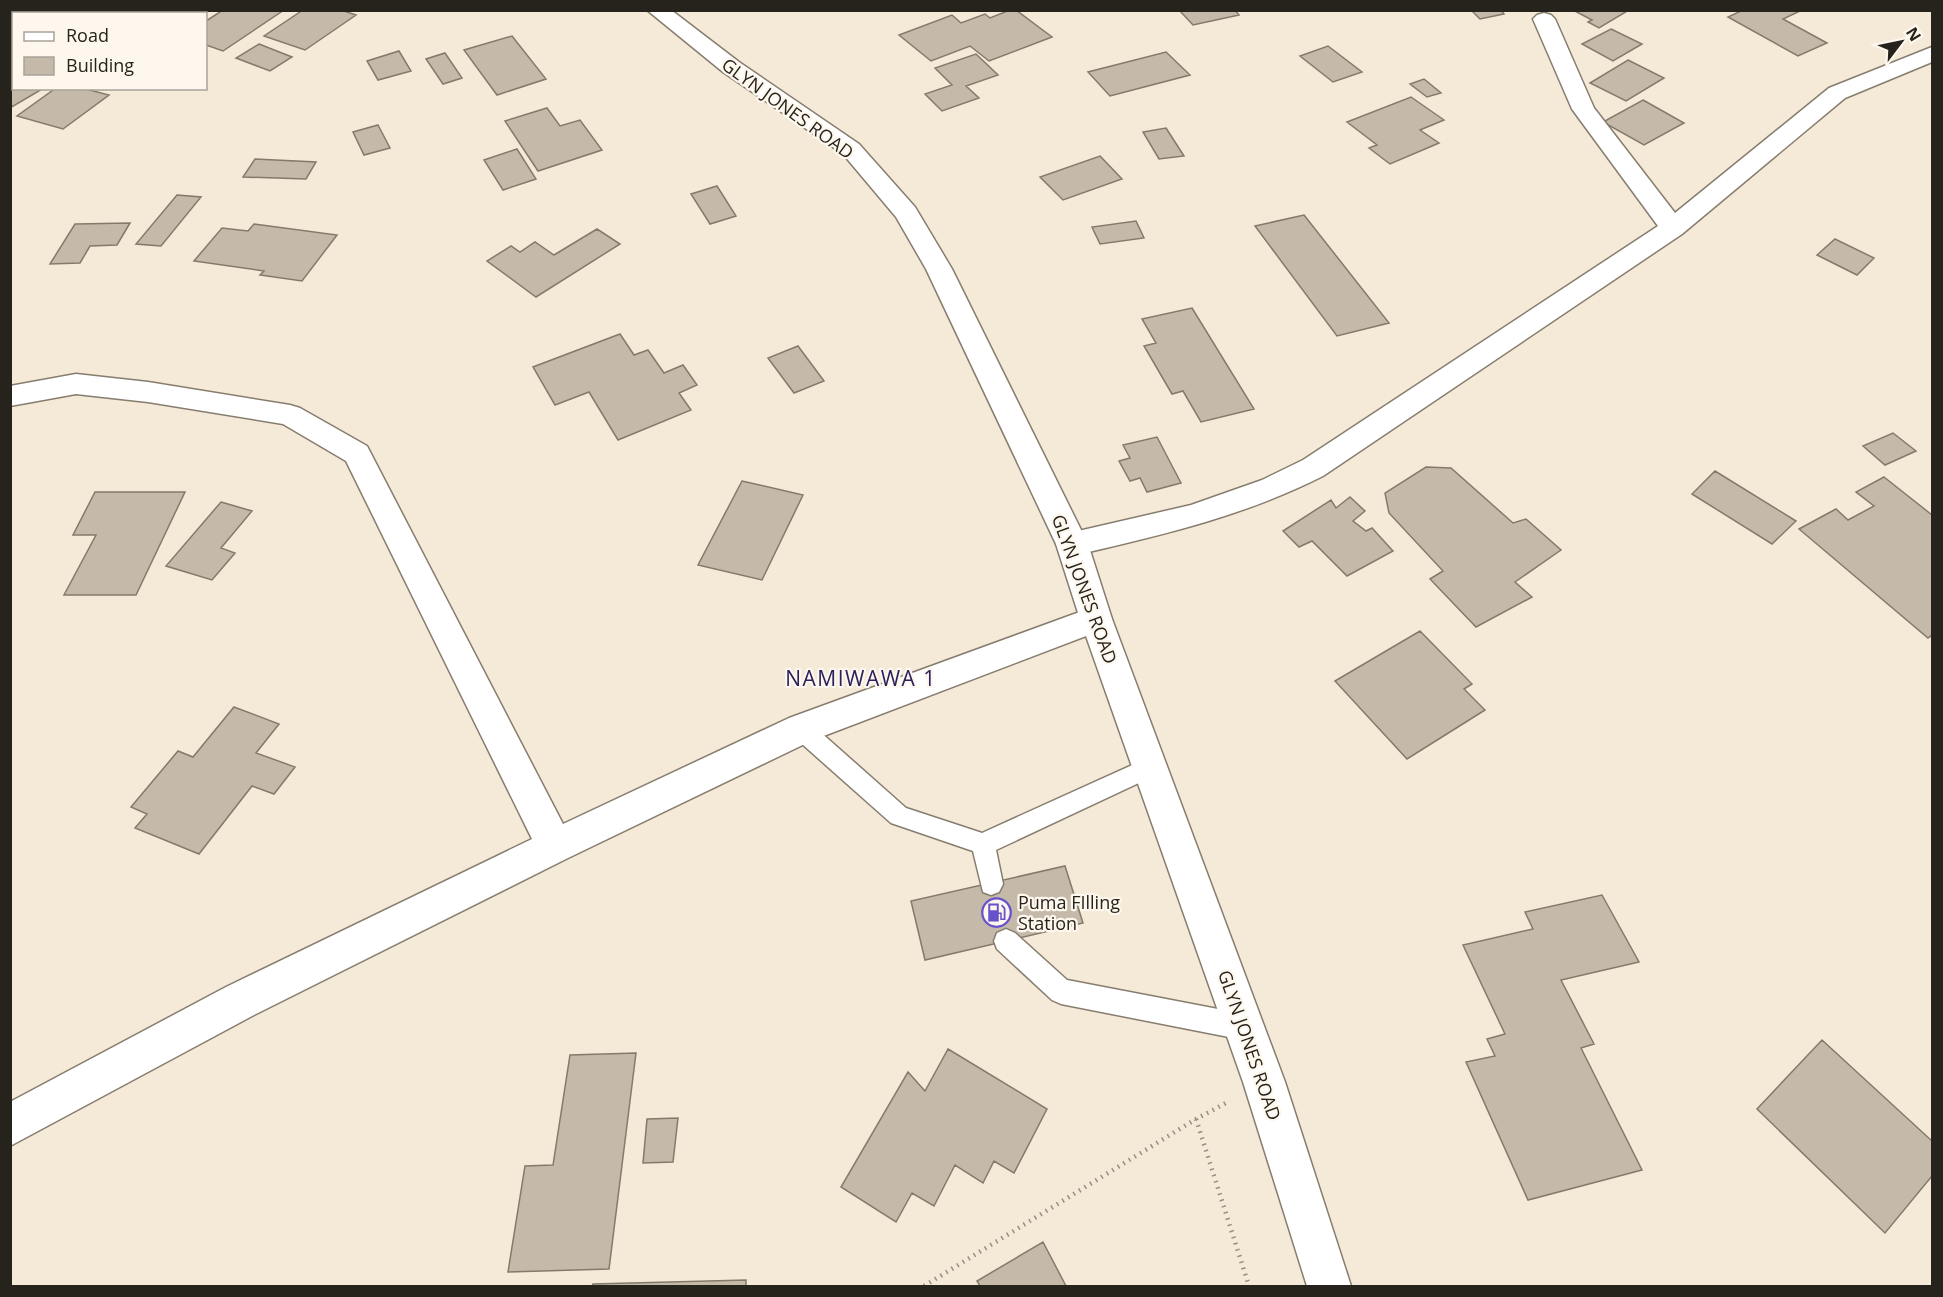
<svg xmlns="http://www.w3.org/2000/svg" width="1943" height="1297" font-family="'Open Sans',sans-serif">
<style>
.building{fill:#c5baa9;stroke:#847a6b;stroke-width:1.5}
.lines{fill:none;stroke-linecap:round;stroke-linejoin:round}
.lane-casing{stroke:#877d6e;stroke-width:3}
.street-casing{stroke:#877d6e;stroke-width:3}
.secondary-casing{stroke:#877d6e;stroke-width:3}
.path{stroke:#988f83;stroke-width:4.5;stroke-dasharray:1.5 5;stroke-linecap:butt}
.lane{fill:#fff;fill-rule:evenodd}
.street{fill:#fff;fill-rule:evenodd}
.secondary{fill:#fff;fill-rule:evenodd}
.labels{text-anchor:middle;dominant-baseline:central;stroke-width:4.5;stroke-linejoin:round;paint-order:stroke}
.street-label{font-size:18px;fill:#26221c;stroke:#fef7ed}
.poi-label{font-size:18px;fill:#26221c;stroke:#fef7ed;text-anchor:start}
.quarter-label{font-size:21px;letter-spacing:1.5px;fill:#2b215c;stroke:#fef7ed}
</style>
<rect width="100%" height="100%" fill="#f5e9d8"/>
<path class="building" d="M223,10H284L223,51L206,45V21Z
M303,10H341L356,15L305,50L264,36Z
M1010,10H1016L1052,37L989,61L970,46L931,61L899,35L952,15L961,23L985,14L990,18Z
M1179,10H1235L1239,15L1193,25Z
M1471,10H1501L1504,14L1480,19Z
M1573,10H1629L1599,28L1588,22L1592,20Z
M1743,10H1802L1783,19L1827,43L1798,56L1728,17Z
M1611,29L1642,44L1613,61L1582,44Z
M512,36L546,79L497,95L464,50Z
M259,44L292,57L270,71L236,58Z
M1328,46L1362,72L1333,82L1300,56Z
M399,51L411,71L378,80L367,61Z
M1166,52L1190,75L1110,96L1088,72Z
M445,53L462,78L443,84L426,59Z
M976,54L998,75L966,86L979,98L942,111L925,94L952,85L935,68Z
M1628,60L1664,78L1626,101L1590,83Z
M14,68V88H44L10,108V70Z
M1424,79L1441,93L1427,97L1410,84Z
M56,88H82L109,95L63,129L17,116Z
M1411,97L1444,120L1420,130L1439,143L1390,164L1369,148L1377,145L1347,122Z
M1643,100L1684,123L1644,145L1603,122Z
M547,108L560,126L580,120L602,150L538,171L505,121Z
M378,125L390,148L364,155L353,132Z
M1166,128L1184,156L1159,159L1143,132Z
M517,149L536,179L503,190L484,160Z
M1100,156L1122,179L1063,200L1040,177Z
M255,159L316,162L306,179L243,177Z
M717,186L736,216L710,224L691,194Z
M177,195L201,197L161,246L136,244Z
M1304,215L1389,323L1337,336L1255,226Z
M1136,221L1144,238L1100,244L1092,227Z
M130,223L117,245L90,246L80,263L50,264L75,224Z
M254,224L337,235L302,281L260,275L264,271L194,261L222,228L248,231Z
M597,229L620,244L536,297L487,261L511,246L520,252L535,242L554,255Z
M1835,239L1874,258L1857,275L1817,255Z
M1192,308L1254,409L1201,422L1183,391L1172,394L1144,346L1156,343L1142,319Z
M620,334L634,355L648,350L664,373L683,365L697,385L679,393L691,410L618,440L589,392L555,405L533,367Z
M798,346L824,381L794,393L768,358Z
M1893,433L1916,451L1885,465L1863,446Z
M1157,437L1181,483L1147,492L1140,478L1130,481L1119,461L1130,458L1123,445Z
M1426,467L1451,468L1513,523L1526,519L1561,550L1515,582L1532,597L1476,627L1430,579L1443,571L1389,513L1385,493Z
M1715,471L1796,521L1772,544L1692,494Z
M1884,477L1932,515V635L1928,638L1799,529L1836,509L1848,520L1874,506L1856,492Z
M742,481L803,495L762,580L698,565Z
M95,492H185L136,595H64L96,535H73Z
M1350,497L1365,511L1353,521L1366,531L1372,528L1393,551L1347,576L1312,541L1299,547L1283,531L1331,500L1336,508Z
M221,502L252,511L221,548L235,553L212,580L166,566Z
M1420,631L1472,684L1464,689L1485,710L1407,759L1335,681Z
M234,707L279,724L256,753L295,767L274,794L252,786L199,854L135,828L147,814L131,807L178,751L193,757Z
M1065,866L1083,923L925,960L911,901Z
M1602,895L1639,962L1561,980L1594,1044L1581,1048L1642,1170L1528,1200L1466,1062L1495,1056L1487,1039L1505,1034L1463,945L1533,929L1525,912Z
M1822,1040L1932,1141V1176L1885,1233L1757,1109Z
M948,1049L1047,1109L1014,1173L994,1161L983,1183L955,1165L934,1206L912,1193L896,1222L841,1187L908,1072L925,1091Z
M636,1053L609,1269L508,1272L525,1166L553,1165L570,1055Z
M678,1118L673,1162L643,1163L647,1119Z
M1043,1242L1066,1286H980L977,1281Z
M746,1280V1286H592L593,1284Z"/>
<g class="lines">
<defs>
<path id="lane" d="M801,719L809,722L906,808L982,833L1150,757L1158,760L1161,767L1158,774L996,850L1003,884L999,892L991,895L983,892L973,851L891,823L793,736L790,729L793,722Z
M1006,929L1015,933L1067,980L1244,1014L1253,1018L1257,1027L1253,1036L1244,1040L1061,1004L1052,1000L997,949L994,941L997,933Z"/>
<path id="street" d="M1544,13L1551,15L1555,19L1594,108L1675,213L1829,88L1932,47V62L1845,98L1682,234L1323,476C1242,517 1161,535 1072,556L1061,553L1056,544L1061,535L1191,505L1262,480L1303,460L1658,226L1572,109L1533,19L1537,15Z
M76,374L148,382L290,405L300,408L367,446L563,824L789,718L1096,606L1107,610L1112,619L1107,628L813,740L568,858L254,1015L10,1146V1102L226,987L532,839L346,461L283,424L148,402L76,394L10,406V386Z"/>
<path id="secondary" d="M647,10H671L739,62L859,144L915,207L952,269L1088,544L1112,619L1285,1082L1351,1286H1307L1243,1082L1080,619L1056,544L926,269L896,217L843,154L723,72Z"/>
</defs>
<use href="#lane" class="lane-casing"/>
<use href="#street" class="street-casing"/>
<use href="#secondary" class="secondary-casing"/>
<path class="path" d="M1196,1119L1249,1286
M924,1286L1196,1119L1226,1103"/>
<use href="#lane" class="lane"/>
<use href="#street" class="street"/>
<use href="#secondary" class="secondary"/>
</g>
<defs>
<symbol id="fuel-ring" viewBox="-11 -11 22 22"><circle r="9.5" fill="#fef7ed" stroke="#6752cb" stroke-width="1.5"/><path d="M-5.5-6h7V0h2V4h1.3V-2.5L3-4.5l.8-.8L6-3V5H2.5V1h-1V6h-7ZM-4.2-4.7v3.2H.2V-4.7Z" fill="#6752cb"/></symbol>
</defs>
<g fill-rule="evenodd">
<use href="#fuel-ring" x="980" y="896" width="33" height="33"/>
</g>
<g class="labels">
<g class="street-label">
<text transform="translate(788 108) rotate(36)">GLYN JONES ROAD</text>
<text transform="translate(1085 589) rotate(70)">GLYN JONES ROAD</text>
<text transform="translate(1250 1045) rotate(71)">GLYN JONES ROAD</text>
</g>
<g class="poi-label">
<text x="1018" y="902">Puma FIlling<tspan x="1018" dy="21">Station</tspan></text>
</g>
<g class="quarter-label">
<text x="861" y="678">NAMIWAWA 1</text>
</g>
</g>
<rect width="1943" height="1297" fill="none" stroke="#26221c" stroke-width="24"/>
<rect x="12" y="12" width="195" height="78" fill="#fef7ed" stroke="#a8a299" stroke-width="1.5"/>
<rect x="24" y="32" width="30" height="9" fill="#ffffff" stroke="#a8a299" stroke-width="1.5"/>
<text x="66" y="42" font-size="18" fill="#26221c">Road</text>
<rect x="24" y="57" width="30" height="18" fill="#c5baa9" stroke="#a8a299" stroke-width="1.5"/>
<text x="66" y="72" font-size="18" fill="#26221c">Building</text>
<g transform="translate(1901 42) rotate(58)" stroke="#fef7ed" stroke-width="4.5" paint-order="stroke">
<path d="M0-4.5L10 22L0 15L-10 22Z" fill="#26221c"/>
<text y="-9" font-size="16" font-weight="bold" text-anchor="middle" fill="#26221c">N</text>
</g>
</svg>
